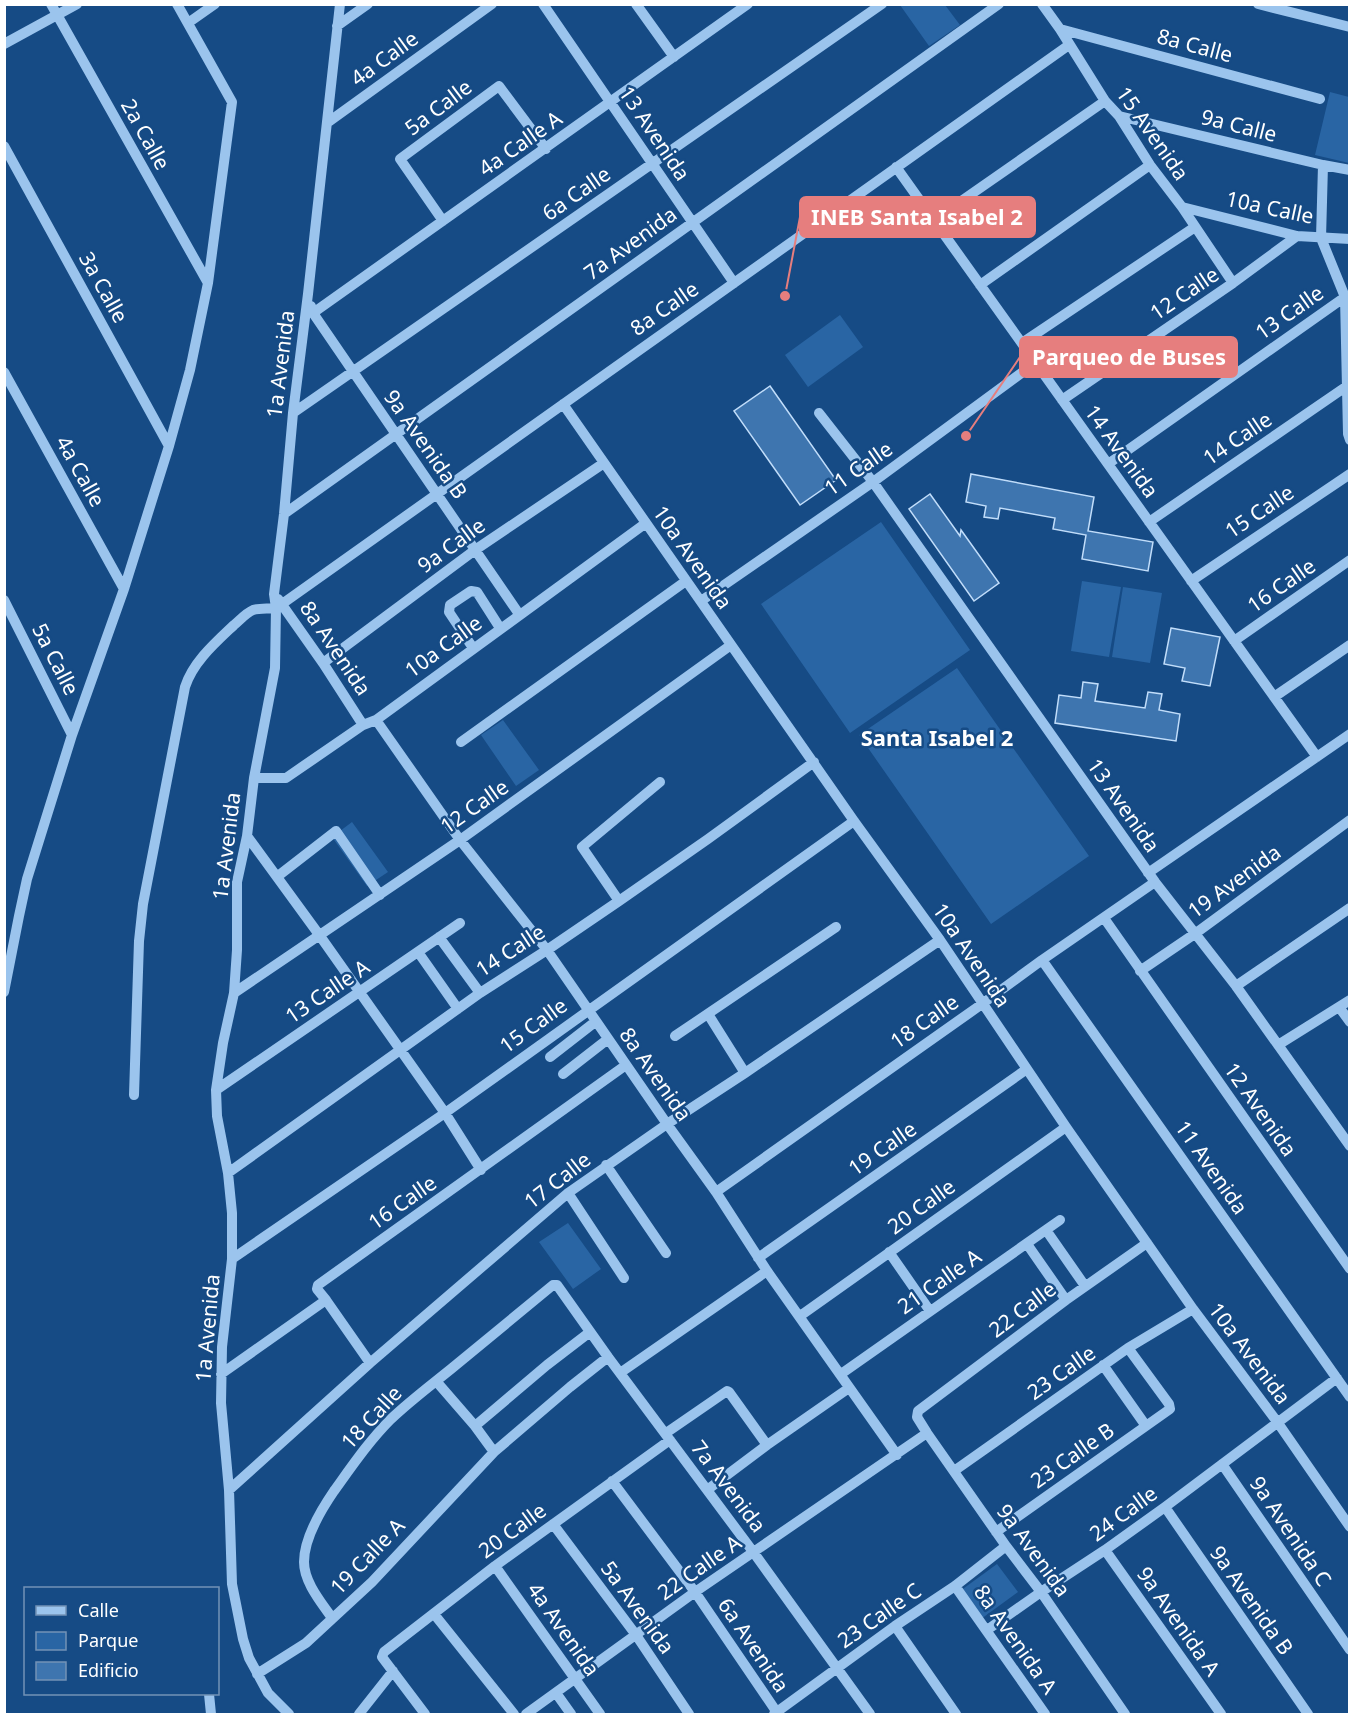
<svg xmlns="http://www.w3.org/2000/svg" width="1354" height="1719" font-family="'Noto Sans',sans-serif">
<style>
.green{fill:#2965a4}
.building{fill:#3e75af;stroke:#c1ddfa;stroke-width:1.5}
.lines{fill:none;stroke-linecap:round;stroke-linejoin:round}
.minor{stroke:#9bc4ed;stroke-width:10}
.labels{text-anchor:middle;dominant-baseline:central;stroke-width:5;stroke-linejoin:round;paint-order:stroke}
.street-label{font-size:21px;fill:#fff;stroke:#164b85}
.neighbourhood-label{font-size:22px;font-weight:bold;fill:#fff;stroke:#164b85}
.leader{fill:none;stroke:#e67e7e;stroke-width:2}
.callout-dot{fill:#e67e7e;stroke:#164b85;stroke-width:2}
.callout{fill:#e67e7e;stroke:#e67e7e;stroke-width:2}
.callout-label{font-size:22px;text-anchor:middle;font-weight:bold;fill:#fff}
</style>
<rect width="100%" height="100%" fill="#164b85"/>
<path class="green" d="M900,5H945L960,25L929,46Z
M1330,92L1349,97V163L1315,155Z
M840,315L863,347L808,387L785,355Z
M881,522L970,650L850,733L761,604Z
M1082,581L1121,587L1109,657L1071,651Z
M1123,587L1162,593L1150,663L1112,657Z
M957,668L1089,856L991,924L859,735Z
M503,720L539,770L516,786L481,735Z
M352,822L388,872L367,886L332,837Z
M568,1223L601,1269L573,1289L539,1242Z
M997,1564L1018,1592L981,1619L960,1591Z"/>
<path class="building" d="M770,386L836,480L800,505L734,411Z
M971,474L1094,497L1088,531L1153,542L1148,571L1082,559L1086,535L1053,529L1055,518L1000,508L998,519L984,517L986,506L966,502Z
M930,494L960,536L961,530L999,583L974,601L909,509Z
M1171,628L1220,637L1210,686L1182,681L1185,668L1164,664Z
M1083,682L1098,684L1095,701L1145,708L1148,692L1162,694L1159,710L1180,714L1176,741L1055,723L1059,695L1081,698Z"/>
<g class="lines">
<path class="minor" d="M51,4L208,283
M543,4L734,283
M636,4L674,57
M1042,4L1060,29L1105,101L1119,116L1150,165L1182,207L1233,283
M1258,4L1350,27
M188,23L215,4
M337,26L368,4
M1060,29L1320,99
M4,44L77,4
M1119,116L1323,165L1350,170
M327,123L492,4
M4,146L169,446
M1323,165L1321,238L1345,297L1348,434L1350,440
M896,167L1317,757
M1182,207L1297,236L1350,239
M934,220L1105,101
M443,221L400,159L499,86L546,149
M980,285L1150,165
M311,306L313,313L519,614
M313,313L748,4
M1022,343L1195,227
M4,372L124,589
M1062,400L1233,283L1297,236
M563,404L854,821L940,940L1066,1127L1193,1309L1278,1423L1350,1527
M293,413L882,4
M819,413L873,482L1155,882L1236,986L1350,1146
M1108,464L1345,297
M284,514L999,4
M1149,522L1347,386
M1191,581L1350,474
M278,599L323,663L363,725
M4,600L72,735
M701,601L873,482L1035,363
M282,604L1069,45
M1234,641L1350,560
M473,648L449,612L450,605L471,591L477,592L500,628
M323,663L475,550L604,463
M1274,697L1350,645
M376,720L460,840L547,950L667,1124L716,1192L767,1271L897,1455
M461,742L686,581
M254,778H286L363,725L376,720L646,523
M247,836L320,936L445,1113L481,1170
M1148,873L1350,734
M278,876L336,831L380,895
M619,901L582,847L660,782
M1104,918L1350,1269
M439,937L480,993
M418,952L458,1009
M1042,960L1350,1397
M1140,971L1196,933L1350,820
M1236,986L1350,908
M4,992L19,916L27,879L72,735L124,589L169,446L190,370L208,283L232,102L177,4
M234,993L460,840L731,645
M1339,1007L1350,1022
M708,1014L745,1073
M675,1036L836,927
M1278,1045L1350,1000
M550,1057L595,1022
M563,1074L608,1039
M216,1090L460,923
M134,1095L139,941L143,904L185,687C193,662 215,643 234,625C240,620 246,613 253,610C259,608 269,609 276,608
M606,1165L666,1253
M228,1173L480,993L547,950L619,901L708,839L814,762
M716,1192L982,1004L1042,960L1155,882
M568,1193L624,1278
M1046,1230L1085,1286
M1027,1244L1066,1300
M889,1252L930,1311
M758,1258L1027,1069
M232,1259L445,1113L854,821
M326,1300L370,1363
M800,1316L1066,1127
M1103,1365L1146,1426
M620,1373L767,1271
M221,1374L326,1300L317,1289L318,1285L626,1065
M841,1374L1060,1220
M436,1381L475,1426L494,1452
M475,1426L547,1365L590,1332
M666,1433L727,1391L729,1392L767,1445
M1222,1464L1350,1650
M954,1471L1128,1348L1193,1309
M612,1481L695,1592L778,1714
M229,1490L370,1363L568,1193L667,1124L745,1073L940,940
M707,1490L767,1445L849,1388
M1165,1507L1308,1714
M553,1524L636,1635L689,1714
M996,1532L1170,1409L1169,1404L1128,1348
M1105,1550L1221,1714
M495,1566L600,1714
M955,1586L1045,1714
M434,1614L514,1714
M332,1618C321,1602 304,1582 304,1562C304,1538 321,1510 334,1491C352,1466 369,1441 391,1419C410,1401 430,1386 451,1369C485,1341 519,1313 553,1285H557L608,1357L754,1553L870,1714
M895,1626L956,1714
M987,1630L1041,1592L1105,1550L1165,1507L1337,1378
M257,1674L306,1643L372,1582L494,1452L570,1387L608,1357
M556,1693L571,1714
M209,1694L211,1714
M289,1714L268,1693L249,1658L243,1639L232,1584L229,1490L221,1403L222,1347L232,1259V1213L228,1173L217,1116L216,1090L223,1043L234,993L237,950V882L247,836L254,778L275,668L276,608L274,594L284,514L293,413L308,294L340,4
M359,1714L393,1671
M425,1714L382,1657L384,1652L495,1566L670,1440
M526,1714L695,1592L927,1433
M774,1714L895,1626L955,1586L1006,1546
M1125,1714L1041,1592L1006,1546L927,1433L917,1417L918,1411L1066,1300L1147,1243"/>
</g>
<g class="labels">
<g class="street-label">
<text transform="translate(1195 45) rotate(15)">8a Calle</text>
<text transform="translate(384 58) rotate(-36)">4a Calle</text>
<text transform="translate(438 107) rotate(-37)">5a Calle</text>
<text transform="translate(1239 125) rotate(14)">9a Calle</text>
<text transform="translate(655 133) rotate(56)">13 Avenida</text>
<text transform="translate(1153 133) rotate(55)">15 Avenida</text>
<text transform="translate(146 134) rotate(61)">2a Calle</text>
<text transform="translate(520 143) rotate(-35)">4a Calle A</text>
<text transform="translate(576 193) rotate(-35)">6a Calle</text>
<text transform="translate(1270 207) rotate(12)">10a Calle</text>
<text transform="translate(630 243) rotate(-36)">7a Avenida</text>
<text transform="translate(104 287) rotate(61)">3a Calle</text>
<text transform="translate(1184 293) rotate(-34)">12 Calle</text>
<text transform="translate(664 308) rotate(-35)">8a Calle</text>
<text transform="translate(1289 312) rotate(-35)">13 Calle</text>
<text transform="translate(280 364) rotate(-83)">1a Avenida</text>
<text transform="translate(1237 438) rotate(-34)">14 Calle</text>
<text transform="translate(426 444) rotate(55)">9a Avenida B</text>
<text transform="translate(1122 451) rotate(54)">14 Avenida</text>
<text transform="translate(858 468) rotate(-35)">11 Calle</text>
<text transform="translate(81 471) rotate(61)">4a Calle</text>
<text transform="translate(1259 511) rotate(-34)">15 Calle</text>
<text transform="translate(451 545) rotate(-36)">9a Calle</text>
<text transform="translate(693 557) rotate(55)">10a Avenida</text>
<text transform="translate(1281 585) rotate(-35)">16 Calle</text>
<text transform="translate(443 646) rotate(-36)">10a Calle</text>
<text transform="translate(336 648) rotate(56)">8a Avenida</text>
<text transform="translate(56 659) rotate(63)">5a Calle</text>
<text transform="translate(1124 805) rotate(55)">13 Avenida</text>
<text transform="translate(474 806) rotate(-35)">12 Calle</text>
<text transform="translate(226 846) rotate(-83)">1a Avenida</text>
<text transform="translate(1234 881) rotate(-36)">19 Avenida</text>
<text transform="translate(510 950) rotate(-33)">14 Calle</text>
<text transform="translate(972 955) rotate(56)">10a Avenida</text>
<text transform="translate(327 991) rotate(-34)">13 Calle A</text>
<text transform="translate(924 1021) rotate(-35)">18 Calle</text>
<text transform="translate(533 1025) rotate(-36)">15 Calle</text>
<text transform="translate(656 1074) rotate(55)">8a Avenida</text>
<text transform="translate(1261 1109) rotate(55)">12 Avenida</text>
<text transform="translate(882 1148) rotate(-35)">19 Calle</text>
<text transform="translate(1212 1167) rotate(55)">11 Avenida</text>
<text transform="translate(557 1180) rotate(-38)">17 Calle</text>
<text transform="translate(402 1202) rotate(-35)">16 Calle</text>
<text transform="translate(921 1206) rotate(-36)">20 Calle</text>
<text transform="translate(939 1281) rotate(-35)">21 Calle A</text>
<text transform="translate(1022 1309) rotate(-37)">22 Calle</text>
<text transform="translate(207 1328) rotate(-85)">1a Avenida</text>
<text transform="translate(1250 1353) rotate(53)">10a Avenida</text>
<text transform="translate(1061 1372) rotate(-35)">23 Calle</text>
<text transform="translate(371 1417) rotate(-47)">18 Calle</text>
<text transform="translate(1072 1455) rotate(-35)">23 Calle B</text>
<text transform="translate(729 1486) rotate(53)">7a Avenida</text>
<text transform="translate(1123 1513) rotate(-36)">24 Calle</text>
<text transform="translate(512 1530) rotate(-36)">20 Calle</text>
<text transform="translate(1291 1531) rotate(56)">9a Avenida C</text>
<text transform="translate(1034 1550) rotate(54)">9a Avenida</text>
<text transform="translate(367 1556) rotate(-46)">19 Calle A</text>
<text transform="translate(699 1567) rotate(-35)">22 Calle A</text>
<text transform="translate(1252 1600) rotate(55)">9a Avenida B</text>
<text transform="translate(638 1607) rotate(54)">5a Avenida</text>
<text transform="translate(879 1615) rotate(-35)">23 Calle C</text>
<text transform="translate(1179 1621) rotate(55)">9a Avenida A</text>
<text transform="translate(564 1629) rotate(55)">4a Avenida</text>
<text transform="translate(1016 1639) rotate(55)">8a Avenida A</text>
<text transform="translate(754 1645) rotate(56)">6a Avenida</text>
</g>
<g class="neighbourhood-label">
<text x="937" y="737">Santa Isabel 2</text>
</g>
</g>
<path class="leader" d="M785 296L800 217M966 436L1020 357"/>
<g class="callout-dot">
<circle cx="785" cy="296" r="6"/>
<circle cx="966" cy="436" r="6"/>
</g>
<g class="callout">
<rect x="800" y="197" width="235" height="40" rx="6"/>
<rect x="1020" y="337" width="217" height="40" rx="6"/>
</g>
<g class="callout-label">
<text x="917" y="225">INEB Santa Isabel 2</text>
<text x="1129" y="365">Parqueo de Buses</text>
</g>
<rect width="1354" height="1719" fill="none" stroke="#ffffff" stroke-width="12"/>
<rect x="24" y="1587" width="195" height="108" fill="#164b85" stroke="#7393b6" stroke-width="1.5"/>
<rect x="36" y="1606" width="30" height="9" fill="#9bc4ed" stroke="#7393b6" stroke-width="1.5"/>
<text x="78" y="1617" font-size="18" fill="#ffffff">Calle</text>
<rect x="36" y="1632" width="30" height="18" fill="#2965a4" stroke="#7393b6" stroke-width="1.5"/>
<text x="78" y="1647" font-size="18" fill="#ffffff">Parque</text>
<rect x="36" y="1662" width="30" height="18" fill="#3e75af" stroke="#7393b6" stroke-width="1.5"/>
<text x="78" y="1677" font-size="18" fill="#ffffff">Edificio</text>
</svg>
